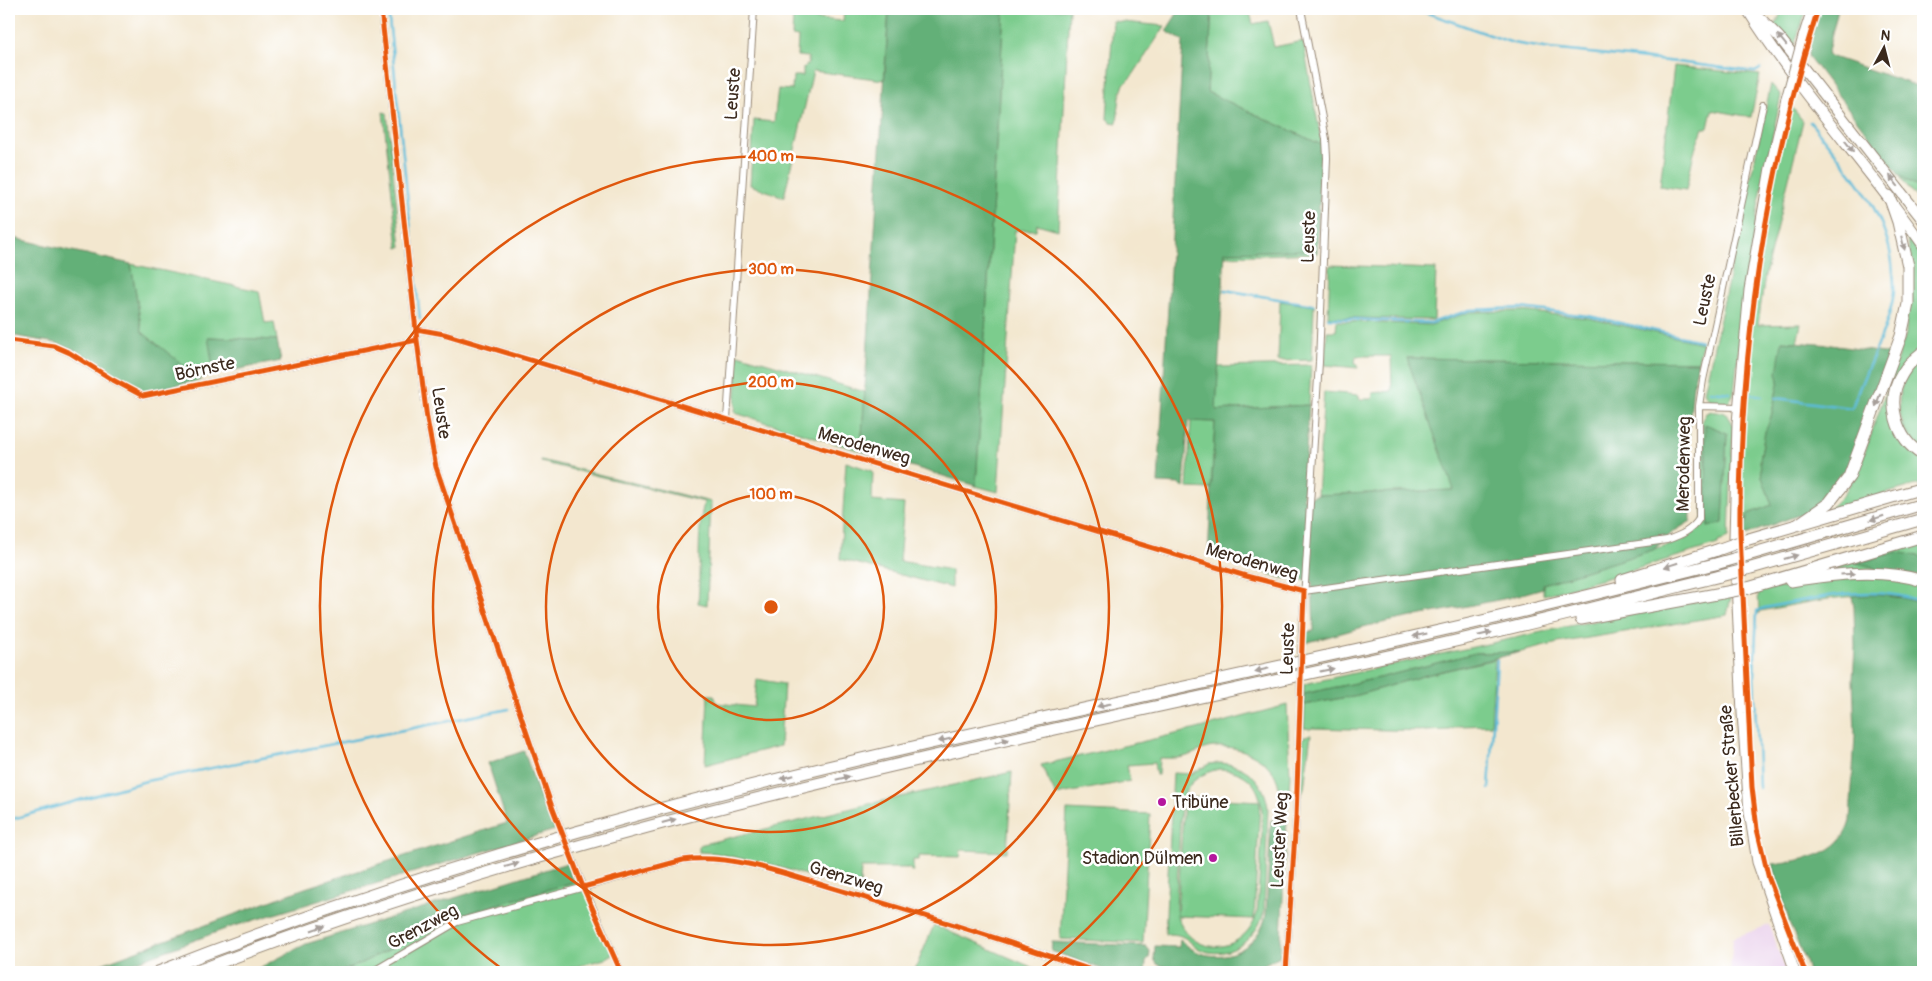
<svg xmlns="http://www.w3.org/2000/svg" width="1932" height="981" font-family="Pangolin,sans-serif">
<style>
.built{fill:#ead1ec}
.green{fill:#7bcc8d;stroke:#5b7b56;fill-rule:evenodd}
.forest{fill:#64b078;stroke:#506d4b}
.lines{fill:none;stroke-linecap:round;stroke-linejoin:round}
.stream{stroke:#5bbbd9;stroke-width:2.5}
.minor-casing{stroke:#978876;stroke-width:8}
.secondary-casing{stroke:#978876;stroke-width:11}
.trunk-casing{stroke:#978876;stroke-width:12}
.motorway-casing{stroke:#978876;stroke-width:13}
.minor{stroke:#fff;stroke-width:6}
.secondary{stroke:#fff;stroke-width:9}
.trunk{stroke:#fff;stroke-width:10}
.motorway{stroke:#fff;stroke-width:11}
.minor-bridge-casing{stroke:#978876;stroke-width:8;stroke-linecap:butt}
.secondary-bridge-casing{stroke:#978876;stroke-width:11;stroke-linecap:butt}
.motorway-bridge-casing{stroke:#978876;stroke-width:13;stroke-linecap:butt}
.minor-bridge{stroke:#fff;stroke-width:6}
.secondary-bridge{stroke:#fff;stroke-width:9}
.motorway-bridge{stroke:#fff;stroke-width:11}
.cycleway-casing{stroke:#fff;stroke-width:8}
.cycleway{stroke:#e8590c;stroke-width:5}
.oneway{fill:#a79f9a}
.ring{fill:none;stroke:#df570d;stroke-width:2.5}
.poi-dot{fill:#b5179e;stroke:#fff;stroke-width:2}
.labels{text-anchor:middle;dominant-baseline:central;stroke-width:5;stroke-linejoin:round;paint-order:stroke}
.street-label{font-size:18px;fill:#3b2a1e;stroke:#fff}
.poi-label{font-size:18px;fill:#3b2a1e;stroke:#fff;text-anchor:start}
.centre{fill:#df570d;stroke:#fff;stroke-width:2.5}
.ring-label{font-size:15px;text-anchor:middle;font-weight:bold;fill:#df570d;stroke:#fff;stroke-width:5;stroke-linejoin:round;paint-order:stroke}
</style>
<rect width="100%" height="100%" fill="#fff"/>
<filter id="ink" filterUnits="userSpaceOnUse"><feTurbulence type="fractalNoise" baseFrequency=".02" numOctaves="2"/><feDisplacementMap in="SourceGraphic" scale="10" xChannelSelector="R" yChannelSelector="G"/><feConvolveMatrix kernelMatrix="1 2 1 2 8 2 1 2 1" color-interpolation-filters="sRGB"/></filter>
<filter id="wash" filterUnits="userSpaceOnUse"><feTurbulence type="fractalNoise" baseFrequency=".0096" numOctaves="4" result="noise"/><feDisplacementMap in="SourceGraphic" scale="20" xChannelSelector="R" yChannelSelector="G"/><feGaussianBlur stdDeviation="1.12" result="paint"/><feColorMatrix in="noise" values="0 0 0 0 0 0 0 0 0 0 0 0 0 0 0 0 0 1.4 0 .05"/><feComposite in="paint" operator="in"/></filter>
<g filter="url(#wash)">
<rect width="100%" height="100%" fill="#f3e7cf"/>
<path class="built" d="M1769,925L1786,972H1730L1733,938Z"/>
<path class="green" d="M844,9H889L884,80L813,71L784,197L750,185L754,120L774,122L778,89L792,90L793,76H803V68L808,64V57L797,56L798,37L792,36L793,17L843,21Z
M1004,9H1069L1058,230L1037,224L1036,230H1015L998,492L976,486Z
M1212,9H1239V10L1249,9L1253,24L1268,21L1274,47L1303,41L1322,145L1207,92Z
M1783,9H1807L1793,48L1775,26Z
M1113,21L1165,26L1133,75L1124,84L1120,96L1117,123L1111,122L1107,119Z
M1674,66L1760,75L1751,117L1712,110L1708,128H1703L1694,152L1686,190L1660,186Z
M1771,84L1781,95L1758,207L1743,304L1734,393L1729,402C1718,404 1709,404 1704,392Z
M1788,106L1792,107L1803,121L1765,275L1758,325L1801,324L1797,342L1782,341L1779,380L1771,417L1765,432L1760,460L1762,477L1772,505L1748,514L1742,533V528H1739C1741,452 1742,376 1752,300C1761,235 1774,170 1788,106Z
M383,112L387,113L401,247L398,248Z
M1899,175L1923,191V207Z
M1906,229L1923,253V346L1918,349L1889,401L1920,459L1923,461V483L1828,510L1844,494L1859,469L1906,334L1909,248Z
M1317,250V253L1225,256V252Z
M131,264L259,291L265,323L274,322L277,340L209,337L214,374L198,378L142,332Z
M1330,265L1436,269L1434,320L1328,317Z
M1280,301L1314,306L1312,360L1278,361Z
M1520,311L1588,318L1702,343L1698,362L1407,358L1455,490L1317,495L1324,392L1359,395V399H1372L1373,393L1392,391L1391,356H1356L1355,363L1358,364V368L1325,365L1327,331H1336L1337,321L1431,325L1470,312Z
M738,354L865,392L861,451L735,413Z
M1923,358V383L1917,396L1921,426L1923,428V449C1899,433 1892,400 1907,375C1911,368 1917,363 1923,358Z
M1311,365L1309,405L1216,410L1218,367Z
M1711,411C1722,410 1729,414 1733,425L1729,538L1718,542V544L1607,578L1543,595V584L1686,539C1694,532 1701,527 1703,515L1702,420L1706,413ZM1705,425L1727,433L1723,523L1708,527Z
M1191,421L1215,422L1211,489L1187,488Z
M541,460L711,502L707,605L698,603C701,570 696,535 704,502L541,462Z
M846,462L873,471L872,501L904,504L899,561L951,570V588L840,559Z
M1923,540V557L1897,552L1874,569L1811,574Z
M1843,578H1884L1923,585V604C1869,587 1816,601 1761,611L1759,614L1758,591Z
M1719,597H1731L1727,615L1558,643L1521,652L1475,653L1383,677L1304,694V684L1574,625Z
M1495,659L1491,725L1460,726L1449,730L1426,731L1312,728L1311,729L1304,728L1305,705L1358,695L1426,675Z
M757,679L784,684L780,746L705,765L708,695H714L717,703L754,707Z
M1287,705L1290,776L1287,816L1277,815C1278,807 1281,796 1279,788C1275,760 1241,745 1216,747C1204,747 1197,753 1187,756C1179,759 1168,758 1159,758L1158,775H1156L1154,763L1127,765L1130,781L1056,795L1041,765L1197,729Z
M1311,734L1304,788L1301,796L1303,737Z
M1219,763C1246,764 1265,781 1268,808L1264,913C1256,938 1232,959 1204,951C1193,947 1189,939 1181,936C1177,934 1169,934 1165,934L1173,773L1191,774L1209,764ZM1219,769C1269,772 1263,814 1261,851C1260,872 1258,892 1257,913C1244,955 1192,959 1177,916L1254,919L1260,801L1184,797L1177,915L1176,908L1181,804C1186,784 1198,774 1219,769Z
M1012,772L1007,852L961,850L960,857L919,856V860H913V871H911L910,868H861L860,886L839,885V879H819L772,865L715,853L699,852V845L869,804Z
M1067,810L1150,814L1143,943L1060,939Z
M579,876L613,954L605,959L555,972H337L351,968L458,916L573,882Z
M934,925L1043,972H1045H914Z"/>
<path class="forest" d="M889,9H1004L976,486L861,451Z
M1180,9H1212L1207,92L1322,145L1317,250L1225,252L1216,410L1309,405L1303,499L1317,495L1454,490L1407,358L1698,362L1693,385L1689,427L1691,521L1673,532L1653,550L1543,584V588L1508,598L1367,626L1305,643L1306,632L1314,631L1312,581L1282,578L1208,555L1215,422L1188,421L1184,488L1179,484L1158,483L1183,41L1166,31Z
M1820,9H1838L1827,55L1923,88V191L1899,175L1808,56L1810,46L1809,44Z
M1889,9H1923V17Z
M9,237L131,264L142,332L202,380L144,392L113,377L72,349L56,343L9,335Z
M208,337L277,340L281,361L214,374Z
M1782,341L1831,345L1890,354L1857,448L1837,489L1814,509L1743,536L1748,514L1772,505L1762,477L1760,460L1765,432L1771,417L1779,380L1777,373Z
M1923,383V428C1913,414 1916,398 1923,383Z
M1705,424L1727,433L1723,523L1708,527Z
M1897,552L1923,557V577L1874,569V567L1856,563Z
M1876,595L1903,598L1923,604V972H1808L1805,960L1790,925L1773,864C1803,860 1841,856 1850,821L1855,736L1853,679L1855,647L1854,608L1852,596Z
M1521,652L1426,675L1358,695L1304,705V694L1383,677L1475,653Z
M524,751L545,812L550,814L555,830L228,928L108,972H80L305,888L507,823L488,763Z
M1271,820H1287L1280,956L1249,972H1180L1157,964L1154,959L1155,946L1179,947L1180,940C1186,945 1192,950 1200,953C1230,963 1261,944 1266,914Z
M567,863L573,882L458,916L351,968L337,972H251L306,944Z
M1052,942L1146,946L1150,951L1149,959L1146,962L1145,972H1110L1051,951Z"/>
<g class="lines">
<path class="stream" d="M388,9L420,319
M1416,9L1513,43L1550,49L1677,62L1755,72L1760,69
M1225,290L1314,305
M1328,318L1431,323L1470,310L1520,308L1589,316L1701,341
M1710,391L1730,393
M1749,394L1762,396
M1776,398L1852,408C1864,371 1886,336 1893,298C1895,290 1894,280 1893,272C1889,211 1847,167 1810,122
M1759,788L1754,676L1757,611L1764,608C1815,598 1872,583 1923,602
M1489,789L1497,660
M9,820L146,781L509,709"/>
</g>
</g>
<g filter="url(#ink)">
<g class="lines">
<defs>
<path id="minor" d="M381,9L417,340L427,419L436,467L551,804
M1301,9L1326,139L1327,158L1319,362L1302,630
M416,329L444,334L1246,576L1304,591L1667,540C1681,535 1691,531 1699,519V406L1738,407
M9,340L54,346L70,353L113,380L143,396L417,340
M1699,406L1703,380L1763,105
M727,420L754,9
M579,876L621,972
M372,972L457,922L683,860C736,853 796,878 846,892C930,917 1014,943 1097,972
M1286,972L1296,818L1300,709"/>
<path id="secondary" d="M1803,37L1812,9
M1786,99L1770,168L1749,290L1737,423L1734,538L1742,713L1749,812L1757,862L1795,972"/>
<path id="trunk" d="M1747,9C1799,92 1867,165 1923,245
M1752,10L1779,37L1923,220"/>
<path id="motorway" d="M1923,352C1915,358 1907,365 1902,374C1885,401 1896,440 1923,455
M1797,525L1829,503L1849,477L1901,336L1908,304V266L1898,222L1889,196
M1742,541L1923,488
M1744,556L1923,504
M1744,570L1923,519
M1622,580L1717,550
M1791,581C1835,574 1880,568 1923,581
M1748,588L1923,536
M1581,619L1722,593
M158,972C319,909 484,856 652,811C913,742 1179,690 1443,630C1536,609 1627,586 1719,563
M195,972C583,822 992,744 1397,654C1505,631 1613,603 1720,576"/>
</defs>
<use href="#minor" class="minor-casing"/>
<use href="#secondary" class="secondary-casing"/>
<use href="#trunk" class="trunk-casing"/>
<use href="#motorway" class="motorway-casing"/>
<use href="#minor" class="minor"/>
<use href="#secondary" class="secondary"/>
<use href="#trunk" class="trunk"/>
<use href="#motorway" class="motorway"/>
<defs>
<path id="minor-bridge" d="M1300,709L1302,630
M551,804L579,876"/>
<path id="secondary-bridge" d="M1786,99L1803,37"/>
<path id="motorway-bridge" d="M1717,550L1742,541
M1719,563L1744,556
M1720,576L1744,570
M1722,593L1748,588"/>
</defs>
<use href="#minor-bridge" class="minor-bridge-casing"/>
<use href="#secondary-bridge" class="secondary-bridge-casing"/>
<use href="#motorway-bridge" class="motorway-bridge-casing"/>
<use href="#minor-bridge" class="minor-bridge"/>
<use href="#secondary-bridge" class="secondary-bridge"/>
<use href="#motorway-bridge" class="motorway-bridge"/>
<defs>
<path id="cycleway" d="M381,9L417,340L427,419L436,467L551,804L583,887L621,972
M416,329L444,334L1246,576L1304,591L1296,818L1286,972
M9,340L54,346L70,353L113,380L143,396L417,340
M583,887L683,860C736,853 796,878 846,892C930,917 1014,943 1097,972
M1805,972L1769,879L1757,829L1752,787C1749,731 1747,674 1744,617C1743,589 1741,560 1740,531C1739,355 1765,176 1818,9"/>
</defs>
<use href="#cycleway" class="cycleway-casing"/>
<use href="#cycleway" class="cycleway"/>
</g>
<defs><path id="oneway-solid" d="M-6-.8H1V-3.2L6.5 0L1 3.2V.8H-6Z" transform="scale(1.25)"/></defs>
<g class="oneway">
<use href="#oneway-solid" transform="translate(1782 40) rotate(-129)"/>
<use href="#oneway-solid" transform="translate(1849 146) rotate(52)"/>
<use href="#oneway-solid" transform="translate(1894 181) rotate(-128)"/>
<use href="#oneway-solid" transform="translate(1903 243) rotate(76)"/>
<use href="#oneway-solid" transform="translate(1878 400) rotate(110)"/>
<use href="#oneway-solid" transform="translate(1877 518) rotate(163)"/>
<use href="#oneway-solid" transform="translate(1791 557) rotate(-16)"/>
<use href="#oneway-solid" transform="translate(1671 565) rotate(163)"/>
<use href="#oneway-solid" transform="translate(1848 574) rotate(-3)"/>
<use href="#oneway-solid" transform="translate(1485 634) rotate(-13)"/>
<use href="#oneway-solid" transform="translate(1420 635) rotate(168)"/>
<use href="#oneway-solid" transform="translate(1262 670) rotate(167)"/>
<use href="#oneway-solid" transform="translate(1327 670) rotate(-12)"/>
<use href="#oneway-solid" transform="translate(1104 705) rotate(168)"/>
<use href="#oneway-solid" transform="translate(945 740) rotate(167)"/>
<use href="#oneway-solid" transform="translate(1002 741) rotate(-13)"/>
<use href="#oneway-solid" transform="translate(787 777) rotate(166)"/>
<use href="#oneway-solid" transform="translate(843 778) rotate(-13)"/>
<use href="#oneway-solid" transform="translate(669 821) rotate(-15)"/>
<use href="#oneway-solid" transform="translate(512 865) rotate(-16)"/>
<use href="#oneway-solid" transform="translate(318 928) rotate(-19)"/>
</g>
</g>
<g class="ring">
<circle cx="771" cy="607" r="113"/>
<circle cx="771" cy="607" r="225"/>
<circle cx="771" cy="607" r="338"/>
<path d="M506 972A451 451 0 1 1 1036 972"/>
</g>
<g class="poi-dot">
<circle cx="1162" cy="802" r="5"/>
<circle cx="1213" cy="858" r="5"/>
</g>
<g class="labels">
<g class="street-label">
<text transform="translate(733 94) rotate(-86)">Leuste</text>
<text transform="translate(1309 237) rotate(-88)">Leuste</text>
<text transform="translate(1705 300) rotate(-78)">Leuste</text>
<text transform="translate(205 369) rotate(-12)">Börnste</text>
<text transform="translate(441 413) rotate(82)">Leuste</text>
<text transform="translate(864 446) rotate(16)">Merodenweg</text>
<text transform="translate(1684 464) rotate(-89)">Merodenweg</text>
<text transform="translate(1252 562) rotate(16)">Merodenweg</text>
<text transform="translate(1288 649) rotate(-88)">Leuste</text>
<text transform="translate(1732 776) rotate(-95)">Billerbecker Straße</text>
<text transform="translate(1280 840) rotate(-87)">Leuster Weg</text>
<text transform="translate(846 878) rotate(17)">Grenzweg</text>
<text transform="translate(423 927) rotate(-28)">Grenzweg</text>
</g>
<g class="poi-label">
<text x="1172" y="802">Tribüne</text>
<text x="1203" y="858" text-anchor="end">Stadion Dülmen</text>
</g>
</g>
<circle cx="771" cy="607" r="8" class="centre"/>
<g class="ring-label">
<text x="771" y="161">400 m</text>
<text x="771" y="274">300 m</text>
<text x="771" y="387">200 m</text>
<text x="771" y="499">100 m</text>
</g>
<rect width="1932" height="981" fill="none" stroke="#fff" stroke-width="30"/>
<g transform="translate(1884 48) rotate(7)" stroke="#ffffff" stroke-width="4" paint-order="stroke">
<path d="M0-4L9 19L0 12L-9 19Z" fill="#3b2a1e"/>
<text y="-8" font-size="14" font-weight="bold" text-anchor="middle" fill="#3b2a1e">N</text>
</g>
</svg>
